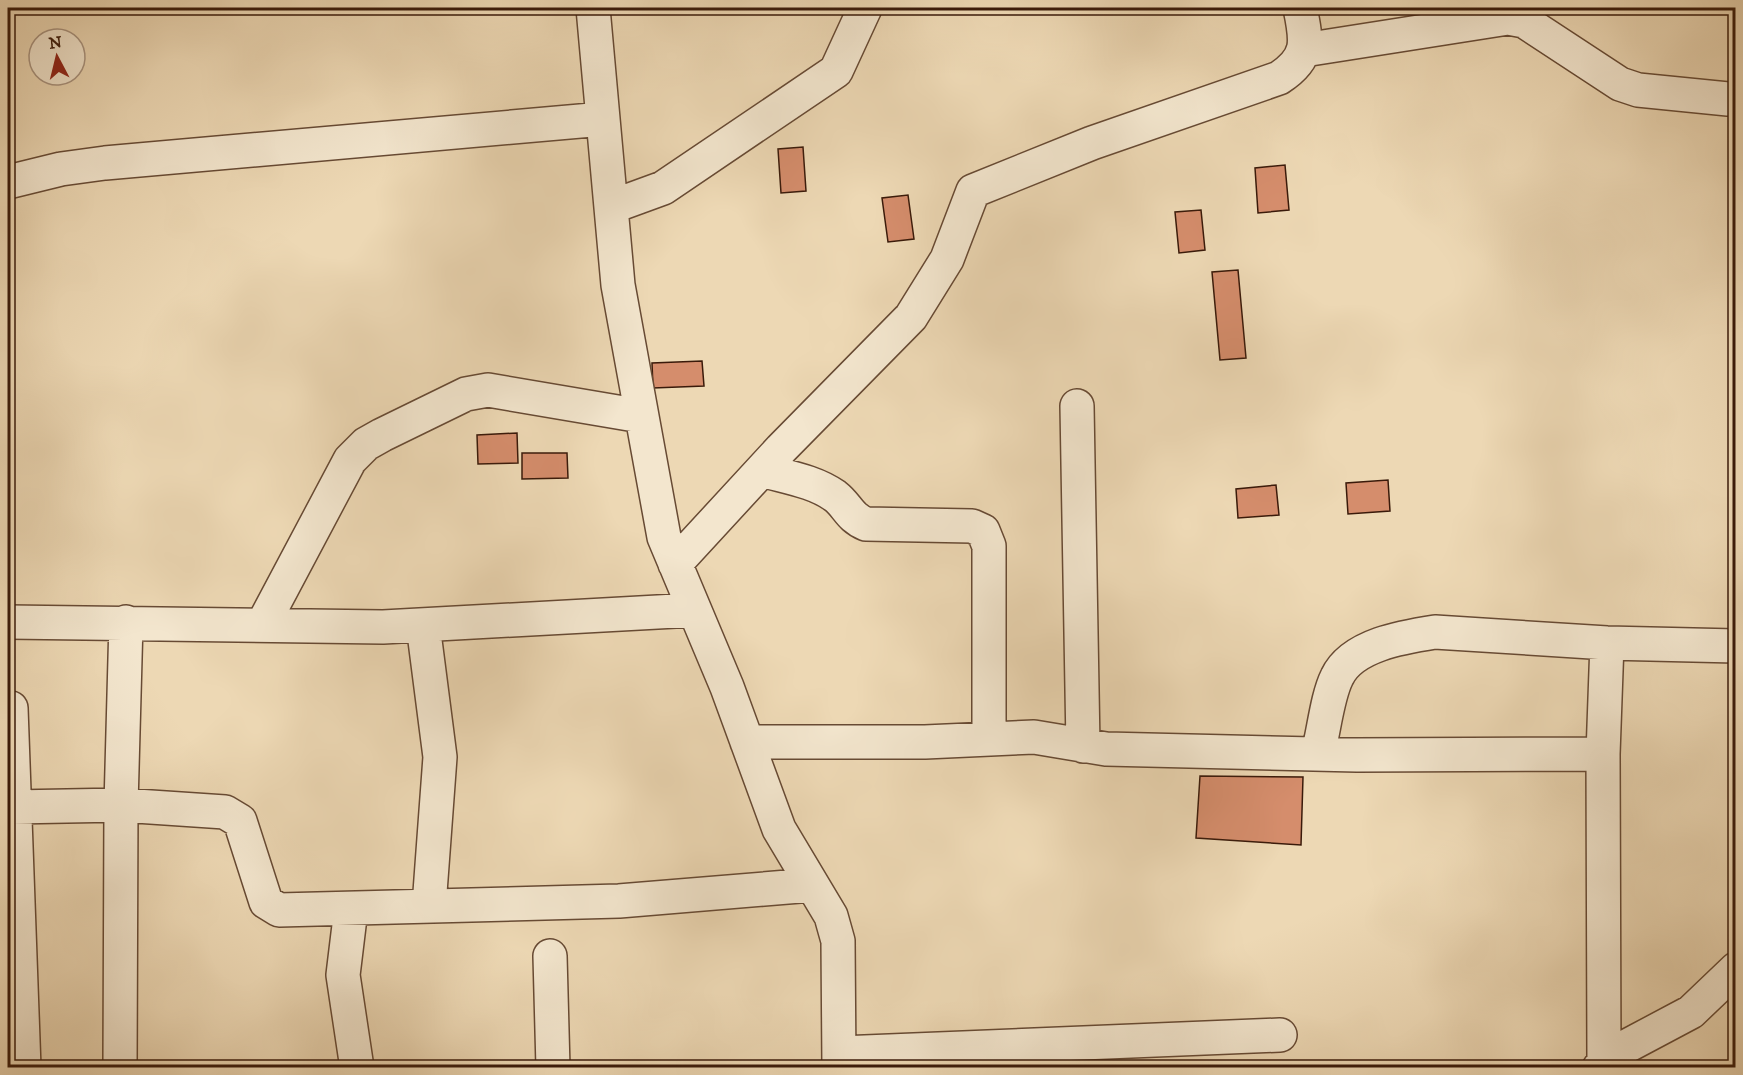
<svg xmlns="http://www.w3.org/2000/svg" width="1743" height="1075" font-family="'IM FELL DW Pica',serif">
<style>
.building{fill:#d58d6c;stroke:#3a1a0a;stroke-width:1.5}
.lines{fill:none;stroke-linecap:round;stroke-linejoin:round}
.minor-casing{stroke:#674a34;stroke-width:36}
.minor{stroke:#f3e6ce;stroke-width:33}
</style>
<rect width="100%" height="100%" fill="#edd8b4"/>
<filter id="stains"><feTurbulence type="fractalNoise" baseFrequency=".00333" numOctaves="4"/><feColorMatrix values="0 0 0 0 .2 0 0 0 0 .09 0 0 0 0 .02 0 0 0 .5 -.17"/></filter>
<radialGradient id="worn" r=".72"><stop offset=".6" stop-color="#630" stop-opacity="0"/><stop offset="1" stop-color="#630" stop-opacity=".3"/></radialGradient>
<path class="building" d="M803,147L806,191L781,193L778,149Z
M1285,165L1289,210L1258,213L1255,168Z
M908,195L914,239L888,242L882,198Z
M1201,210L1205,250L1179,253L1175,212Z
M1238,270L1246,358L1220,360L1212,272Z
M702,361L704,386L653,388L652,363Z
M517,433L518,463L478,464L477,435Z
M522,453H567L568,478L522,479Z
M1388,480L1390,511L1348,514L1346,483Z
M1276,485L1279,515L1238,518L1236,489Z
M1200,776L1303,777L1301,845L1196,838Z"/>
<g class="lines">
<defs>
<path id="minor" d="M593,8L618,285L664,537L727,687L779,829L831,916L838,941L839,1068
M1304,50L1508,18L1524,21L1620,84L1638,90L1728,99
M8,182L61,169L105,163L603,119
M611,207L663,188L836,71L865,8
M1077,406L1083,746
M762,470C786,477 814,481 835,496C848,506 849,517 866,524L972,526L983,531L989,546V739
M675,564L781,449L911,317L947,259L973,191L1092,143L1279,78C1310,58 1307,41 1300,8
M8,622L383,627L694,610
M263,624L350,460L366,444L382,435L466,394L488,390L641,416
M423,625L440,757L429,906
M11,708L24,1068
M747,742H925L1034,737L1106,749L1357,755L1603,754
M1318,753C1324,731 1327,697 1337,677C1352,645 1403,637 1435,632L1607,643L1736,646
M8,813L13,807L121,805L225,812L240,821L266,902L279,910L619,901L812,885
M351,909L343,975L357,1068
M550,956L553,1068
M840,1053L1280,1035
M1604,1062L1603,754L1607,643
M120,1068L121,805L126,622
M1599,1068L1627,1046L1691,1012L1736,969"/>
</defs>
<use href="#minor" class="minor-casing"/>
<use href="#minor" class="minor"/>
</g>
<rect width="1743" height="1075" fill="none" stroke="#edd8b4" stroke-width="30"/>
<rect x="9" y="9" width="1725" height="1057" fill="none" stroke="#3a1a0a" stroke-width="3"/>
<rect x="15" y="15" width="1713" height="1045" fill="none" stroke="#3a1a0a" stroke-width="1.5"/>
<g transform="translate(57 57) rotate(353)"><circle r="28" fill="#f3e6ce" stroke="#a99480" stroke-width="1.5"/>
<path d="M0-4.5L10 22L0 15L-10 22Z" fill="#8f2418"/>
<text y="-9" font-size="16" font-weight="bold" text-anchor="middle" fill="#3a1a0a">N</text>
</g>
<rect width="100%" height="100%" filter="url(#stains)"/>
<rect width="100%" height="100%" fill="url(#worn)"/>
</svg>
